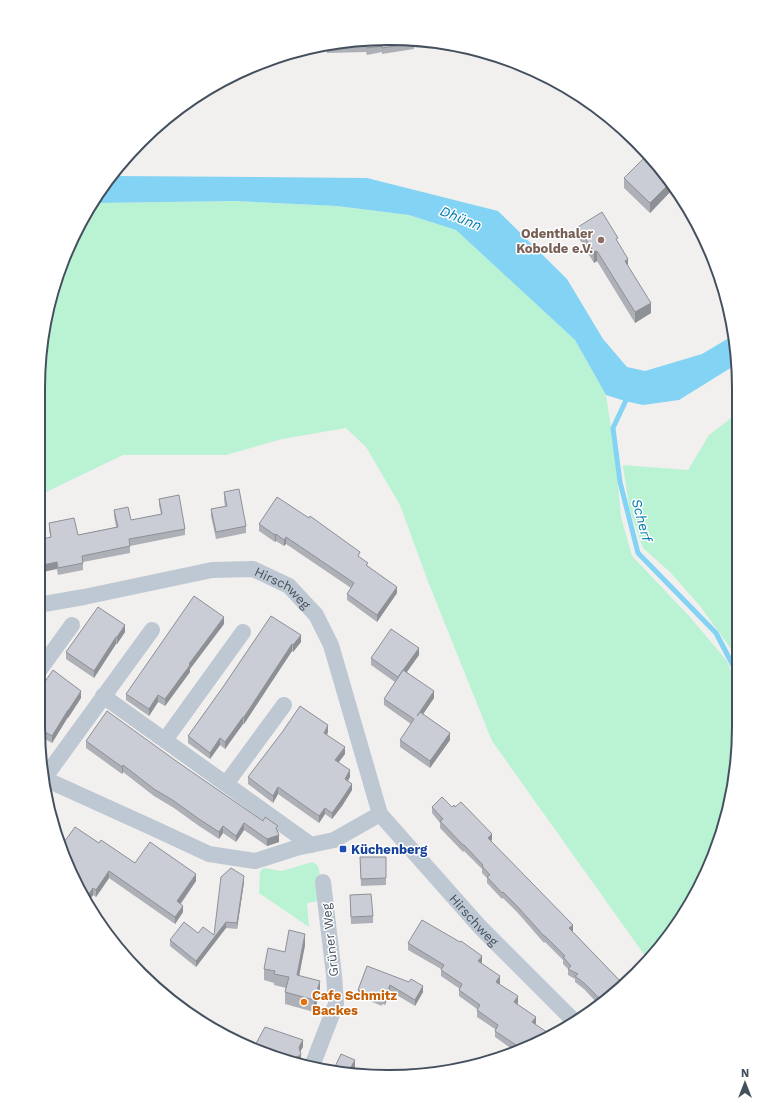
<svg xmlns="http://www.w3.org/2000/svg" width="777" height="1115" font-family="'Work Sans',sans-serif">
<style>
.green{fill:#b9f3d4}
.water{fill:#83d3f4}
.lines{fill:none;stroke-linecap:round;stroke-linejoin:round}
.stream{stroke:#83d3f4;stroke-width:5}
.minor{stroke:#bec8d2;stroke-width:16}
.wall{fill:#aeb0b7}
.shaded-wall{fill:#8d9095}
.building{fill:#cacdd5;stroke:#8d9095}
.education-dot{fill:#8d6e63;stroke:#fff;stroke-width:1.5}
.transit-dot{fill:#1a4fb4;stroke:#fff;stroke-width:1.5}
.food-dot{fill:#e8710a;stroke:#fff;stroke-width:1.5}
.labels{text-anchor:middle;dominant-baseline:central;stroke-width:3;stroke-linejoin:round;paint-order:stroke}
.education-label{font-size:13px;font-weight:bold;fill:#785e54;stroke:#fff;text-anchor:end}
.street-label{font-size:13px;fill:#45505e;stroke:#fff}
.transit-label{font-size:13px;font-weight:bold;fill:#164399;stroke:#fff;text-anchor:start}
.food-label{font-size:13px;font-weight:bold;fill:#c56008;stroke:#fff;text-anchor:start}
.water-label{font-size:14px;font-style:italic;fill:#017bae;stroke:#fff}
.rim{fill:none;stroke:#45505e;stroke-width:2}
</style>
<rect width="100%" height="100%" fill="#f2efef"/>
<path class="green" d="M235,201L337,206L409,215L456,230L575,340L606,395L615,454L621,517L632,556L690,617L727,661L739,690V727L732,795L712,861L680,921L648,960L492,741L427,579L400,505L366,447L346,428L282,439L226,455H123L42,494H38V388L45,320L74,233L96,203Z
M739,412V660L700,606L670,572L643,548L630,511L623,467V465L688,470L709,435Z
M312,862C316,864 318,865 319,869L321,895L318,901L307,903L309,927L259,893L260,873L261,870L264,868L282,871Z"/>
<path class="water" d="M116,176L367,178L498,211L567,279L603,339L627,367L645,371L702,354L734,335L737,364L679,400L643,405L625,401L606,395L575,340L456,230L409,215L337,206L235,201L96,203Z"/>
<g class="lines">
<path class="stream" d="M628,396L613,428L620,482L638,553L716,633L739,677"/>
<g class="minor">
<path id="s1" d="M38,605L84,597L212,570L253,569L289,586L316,615L331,645L380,814L480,927L573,1020"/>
<path d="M38,672L72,625"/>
<path d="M103,696L311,845"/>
<path d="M165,740L243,632"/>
<path d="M45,777L152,630"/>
<path d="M45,779L153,828L209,854L255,861L296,848L334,840L380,814"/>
<path d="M226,784L284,705"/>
<path d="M312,1066L336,1004L334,975L323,882"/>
</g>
</g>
<path class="wall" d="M389,38L417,41H414V49L382,54V52L367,55L366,52L327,53V47L310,48L320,45Z
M624,178L672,190L650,213L624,188Z
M578,227L618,242L628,267L651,313L635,323L597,261L594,263L578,237Z
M224,492L246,526V533L216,539L211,516V509L225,507L224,499Z
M159,499L185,529V535L130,546V553L83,562V570L58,575L49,530V523L78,535L116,527L114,516V510L131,520L161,514L159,505Z
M259,524L360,558L368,566L397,593L377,622L347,600V594L351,588L286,544L284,546L276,541L275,542L259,531Z
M271,616L301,642L293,652L292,651L244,724H243L225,749L220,745L210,759L188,743V736L223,687Z
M224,624L190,669V672L165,706L158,702L149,716L126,700V694Z
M125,632L117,644H116L94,678L66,659V652Z
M419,655L407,672L434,698L423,714L450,740L430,768L400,747V740L411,724L384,705V699L395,682L371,665V658Z
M81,698L68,718V717L52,743L45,739L41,746L38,726Z
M328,732L327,735L345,754L338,763L350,777L348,781L352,790L342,806L332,819L325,814L319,823L278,794L273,803L248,784V777Z
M86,741L179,763L278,831L279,842L267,846L244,830L236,842L223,833L219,839L199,826L174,808L154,796L123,772L122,774L86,748Z
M432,807H452L492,840L491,841L573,931V932L623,984L597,1003L584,989L575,982V979L568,975V969L563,964V960L545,942L544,943L517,912L503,898L502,899L487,883V878L482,873V869L464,851L463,852L440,828V823L432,813Z
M99,843L135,863L196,881L181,904L183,912L175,924L109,878L96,897L93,895L88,902L62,845Z
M360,857H386V885L361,886Z
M244,882L237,929L226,928L196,967L170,946V940L198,933L214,935Z
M350,895L373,916V923L351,924Z
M408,943L482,962L481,963L500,983L499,984L518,1003L517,1004L536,1023L535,1024L544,1041L512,1051L513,1050L495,1037V1029L477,1017V1009L459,996V990L460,989L441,976V969L408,950Z
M305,945L299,976L320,993L314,1012L285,1004V992L286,988L274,985V983L264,980V969L285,952Z
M367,966L423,992L415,1006L390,991L385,1005L382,1004V1006L358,996V990Z"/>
<path class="shaded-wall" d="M668,185L672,190L650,213V203Z
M597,251V261L594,263V252Z
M628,259V269L625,261Z
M651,303V313L635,323V312Z
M276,534V541L275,542V535Z
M286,537V544L284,546V540Z
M57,562V569L38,573V566Z
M397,587V593L377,622V615Z
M224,617V624L190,669V672L165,706V699L189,664Z
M125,625V632L117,644V637Z
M301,635V642L293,652V645Z
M116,637V644L94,678V671Z
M292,644V651L244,724V717Z
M419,648V655L398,684V677Z
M81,691V698L68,718V711Z
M434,691V698L417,723V716Z
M158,695V702L149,716V709Z
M68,710V717L52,743V736Z
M243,717V724L225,749V742Z
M328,725V732L324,740V733Z
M45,732V739L41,746L40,741Z
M450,733V740L430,768V761Z
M220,738V745L210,759V753Z
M345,747V754L335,767V760Z
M123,765V772L122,774V767Z
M350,770V777L345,785V779Z
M352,784V790L342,806L332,819V813Z
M278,787V794L273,803V796Z
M325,808V814L319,823V816Z
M244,823V830L236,842V836Z
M223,826V833L219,839V832Z
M492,834V840L488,844V838Z
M279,835V842L267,846V839Z
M109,871V878L96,897V890Z
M196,874V881L177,908V901Z
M244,876V882L237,929V923Z
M93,888V895L88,902L87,899V897Z
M183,906V912L175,924V917Z
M226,922V928L196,967V961Z
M573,925V931L569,935V928Z
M305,934V945L297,987V975Z
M482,956V962L478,968V961Z
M500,976V983L496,988V982Z
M320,981V993L314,1012V1000Z
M390,985V991L385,1005V999Z
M423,986V992L415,1006V1000Z
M518,996V1003L514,1008V1002Z
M536,1017V1023L532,1029V1022Z
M303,1040V1047L299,1054V1047Z
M301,1055V1062H299L292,1060L294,1058Z
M355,1060V1067L351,1074V1067Z"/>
<path class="building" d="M389,38L414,40V43L382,48V46L367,48L366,46H327V44Z
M647,155L668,185L650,203L624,178Z
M602,212L618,238L616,239L628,259L625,261L651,303L635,312L597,251L594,252L578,227Z
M239,489L246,526L216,532L211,509L227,506L224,492Z
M179,495L185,529L129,539L130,546L82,556L83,563L58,568L57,562L38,566V540L51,537L49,523L74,518L78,535L118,527L114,510L128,507L131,520L162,514L159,499Z
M277,497L309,518L310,516L360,552L358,556L368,563L366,565L397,587L377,615L347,594L354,583L323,562L286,537L284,540L276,534L275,535L259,524Z
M194,596L224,617L189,664L190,665L165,699L158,695L149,709L126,694Z
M98,607L125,625L117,637H116L94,671L66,652Z
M271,616L301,635L293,645L292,644L244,717H243L225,742L220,738L210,753L188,736L223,687Z
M391,629L419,648L398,677L371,658Z
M53,670L81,691L68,711V710L52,736L45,732L40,741L38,726V692Z
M403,670L434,691L417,716L420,712L450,733L430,761L400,740L414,719L384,699Z
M300,706L328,725L324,733L345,747L335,760L350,770L345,779L352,784L342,799L332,813L325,808L319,816L278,787L273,796L248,777L283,731Z
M107,711L179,763L263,821L265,817L278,826L276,828L279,835L267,839L244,823L236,836L223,826L219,832L199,819L174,801L154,789L123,765L122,767L86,741Z
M442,797L452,807L454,805L455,807L461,802L492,834L488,838L573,925L569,928L623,984L601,1000L584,983L575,976L578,974L568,969L571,966L563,957L565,956L545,936H544L517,906L503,892L502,893L487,877L490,875L482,866L483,865L464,845H463L440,821L443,819L432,807Z
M75,827L99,843L101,840L135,863L150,842L196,874L177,901L183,906L175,917L109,871L96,890L93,888L87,897L85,895L62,845Z
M360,857H386V878L361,879Z
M231,868L244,876L237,923L226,922L196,961L170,940L184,922L198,933L203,927L214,935L221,877Z
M371,894L373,916L351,917L350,895Z
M422,920L460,942L461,941L482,956L478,961L500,976L496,982L518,996L514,1002L536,1017L532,1022L551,1035L544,1041L513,1051H512L516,1045L495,1031L498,1025L477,1010L480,1005L459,990L462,984L441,970L444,965L408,943Z
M289,930L305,934L297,975L320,981L314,1000L285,992L289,977L274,974L275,971L264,969L268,948L285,952Z
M367,966L409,982L411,979L423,986L415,1000L390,985L385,999L382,998V1000L358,990Z
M265,1027L303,1040L299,1047L301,1055L294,1058L292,1060L253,1049Z
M341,1054L355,1060L351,1067L359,1071L358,1074H343L333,1071Z"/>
<circle class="education-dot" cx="601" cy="240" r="4"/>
<rect class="transit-dot" x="339" y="845" width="8" height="8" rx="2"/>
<circle class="food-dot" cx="304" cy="1002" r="4"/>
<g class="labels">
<g class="education-label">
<text x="593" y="233">Odenthaler<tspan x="593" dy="15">Kobolde e.V.</tspan></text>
</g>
<g class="street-label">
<text stroke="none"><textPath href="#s1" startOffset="254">Hirschweg</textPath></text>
<text stroke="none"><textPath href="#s1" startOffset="649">Hirschweg</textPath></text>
<text transform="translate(330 940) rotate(-96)">Grüner Weg</text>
</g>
<g class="transit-label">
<text x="351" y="849">Küchenberg</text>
</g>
<g class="food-label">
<text x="312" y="995">Cafe Schmitz<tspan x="312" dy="15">Backes</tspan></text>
</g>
<g class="water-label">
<text transform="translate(461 218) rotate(22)">Dhünn</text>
<text transform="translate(642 520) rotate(75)">Scherf</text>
</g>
</g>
<path d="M0 0H777V1115H0ZM388 45H389A343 343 0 0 1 732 388V727A343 343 0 0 1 389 1070H388A343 343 0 0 1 45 727V388A343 343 0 0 1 388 45Z" fill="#fff" fill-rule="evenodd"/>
<path class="rim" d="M388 45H389A343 343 0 0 1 732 388V727A343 343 0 0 1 389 1070H388A343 343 0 0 1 45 727V388A343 343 0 0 1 388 45Z"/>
<g transform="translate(745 1083)" stroke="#ffffff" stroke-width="3" paint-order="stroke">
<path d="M0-3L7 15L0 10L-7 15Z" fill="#45505e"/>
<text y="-6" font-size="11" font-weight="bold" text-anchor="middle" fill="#45505e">N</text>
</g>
</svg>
